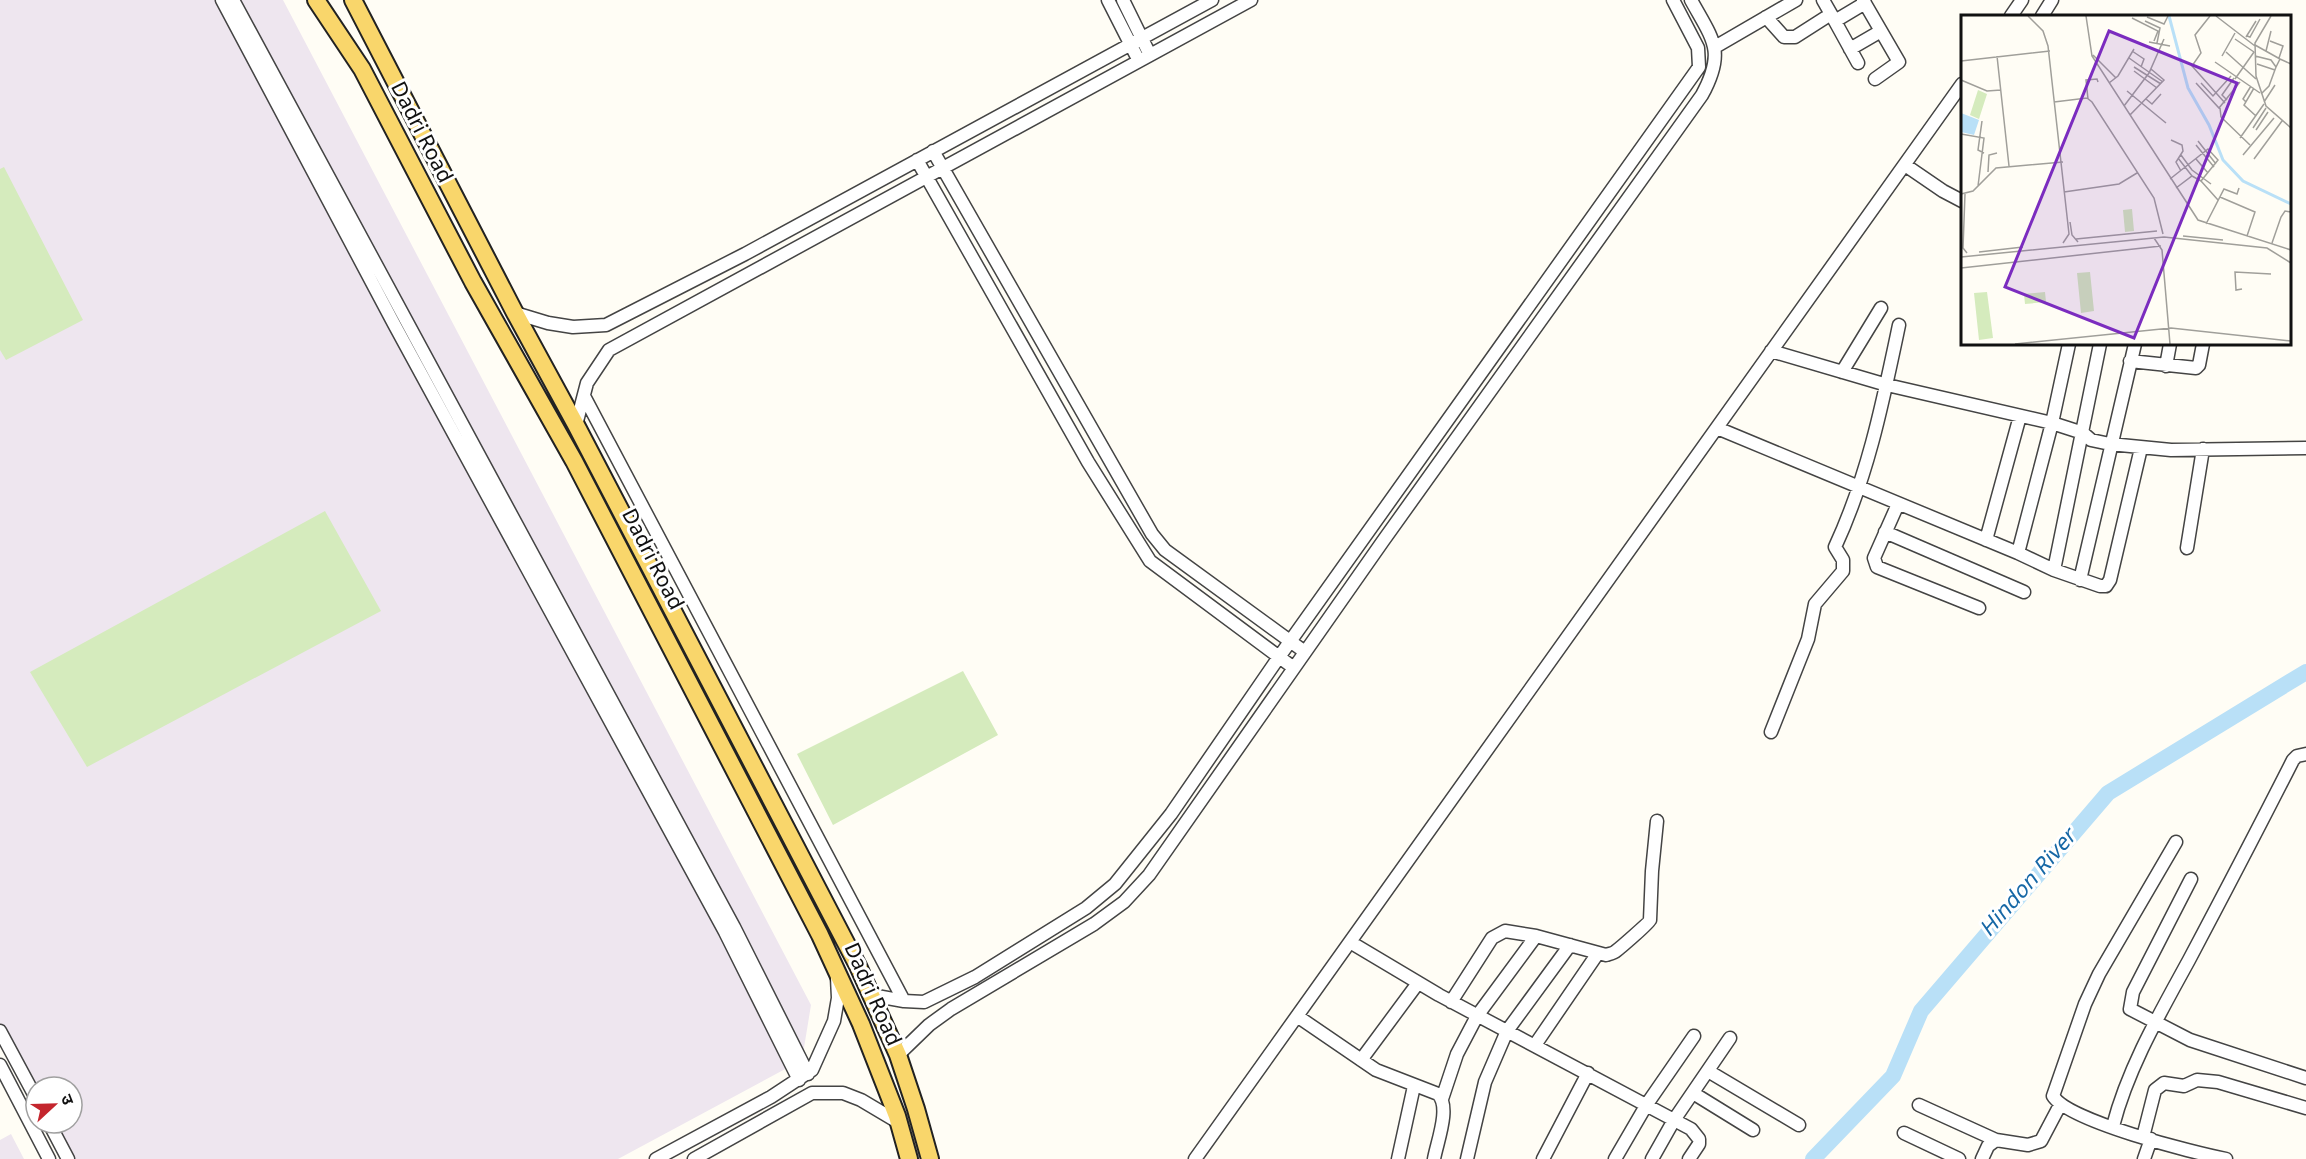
<svg xmlns="http://www.w3.org/2000/svg" width="2306" height="1159" font-family="Georgia,'Noto Sans Devanagari',serif">
<style>
.industrial{fill:#eee6ef}
.green{fill:#d5ebbd}
.lines{fill:none;stroke-linecap:round;stroke-linejoin:round}
.river{stroke:#b9e0f7;stroke-width:16}
.minor-casing{stroke:#444;stroke-width:15}
.major-casing{stroke:#222;stroke-width:20}
.minor{stroke:#fff;stroke-width:12}
.major{stroke:#f9d66b;stroke-width:16}
.labels{text-anchor:middle;dominant-baseline:central;stroke-width:6;stroke-linejoin:round;paint-order:stroke}
.street-label{font-size:21px;fill:#111;stroke:#fff}
.water-label{font-size:22px;font-style:italic;fill:#1768a6;stroke:#fff}
.inset-river{fill:none;stroke:#b9e0f7;stroke-width:3}
.inset-road{fill:none;stroke:#a09f9a;stroke-width:1.5}
.view{fill:#7b2cbf;fill-opacity:0.15;stroke:#7b2cbf;stroke-width:3}
.inset-edge{fill:none;stroke:#111;stroke-width:3}
</style>
<rect width="100%" height="100%" fill="#fffdf5"/>
<path class="industrial" d="M0,0H283L811,1005L802,1060L618,1159H64L45,1123H72V1087H36V1107L0,1040Z
M11,1134L24,1159H0V1140Z"/>
<path class="green" d="M4,167L83,320L6,360L0,350V169Z
M325,511L381,611L87,767L30,672Z
M963,671L998,735L833,825L797,754Z"/>
<g class="lines">
<path class="river" d="M1813,1159L1893,1076L1921,1011L2108,793L2306,672"/>
<defs>
<path id="minor" d="M222,0L394,324L725,932L799,1080
M233,0L734,927L808,1074
M1108,0L1139,61
M1123,0L1150,55
M1823,0L1831,14
M1863,0L1899,62L1875,79
M2011,16L2022,0
M2042,16L2052,0
M1766,17L1784,37H1795L1831,14L1858,63
M1835,21L1865,3
M1715,47L1796,0
M1850,49L1881,31
M933,151L1152,534L1165,550L1305,652
M917,160L1088,462L1150,561L1294,668
M1905,165L1943,191L1962,201
M515,313L548,323L573,327L606,325L745,254L1212,0
M1771,351L1887,385L2052,423L2083,433L2091,440L2110,444L2171,450L2306,448
M2130,361L2196,368L2199,365L2203,344
M2166,366L2170,344
M1842,372L1881,308
M584,396L904,1001
M576,425L587,383L609,350L1251,0
M1717,428L2018,553L2054,570L2100,586H2106L2110,580L2141,448
M1898,504L1874,558L1877,567L1979,608
M1885,532L2024,592
M1986,540L2020,416
M2187,548L2203,449
M2018,553L2052,423L2069,344
M2054,570L2100,344
M2080,580L2135,344
M1771,732L1808,639L1815,604L1843,571V560L1835,547C1868,476 1883,401 1899,325
M2176,842L2099,974L2085,1004L2053,1096C2068,1121 2194,1153 2226,1159
M2191,879L2133,992L2130,1009L2190,1040L2306,1078
M1350,942L1439,995L1691,1129L1699,1139V1144L1689,1159
M871,995L904,1001L924,1002L975,977L1086,908L1115,884L1171,814L1279,657L1699,67L1698,48L1673,0
M1451,1002L1492,938L1505,931L1536,936L1606,955C1609,954 1614,953 1616,951C1620,948 1649,923 1650,920L1652,871L1657,821
M1297,1016L1376,1070L1438,1094C1451,1107 1437,1142 1434,1159
M0,1031L36,1098
M1535,1045L1598,953
M898,1055L929,1025L951,1009L1094,924L1124,902L1149,875L1383,541L1702,95C1726,51 1713,40 1691,0
M1361,1060L1418,983
M0,1065L49,1159
M1708,1071L1799,1125
M1693,1093L1753,1130
M1442,1099L1457,1054L1477,1016L1536,936
M1919,1105L1996,1140
M49,1123L68,1159
M2113,1126C2128,1068 2160,1013 2189,960C2224,894 2259,827 2293,760L2297,756L2306,754
M1904,1133L1959,1159
M2143,1137L2155,1090L2164,1083L2184,1086L2197,1080L2218,1082L2306,1108
M656,1159L771,1097L812,1070L834,1021L838,998L837,978
M694,1159L812,1093H843L861,1100L898,1122
M1195,1159L1962,84
M1398,1159L1414,1086
M1467,1159L1485,1082L1507,1031L1570,945
M1543,1159L1588,1073
M1615,1159L1647,1104L1694,1036
M1652,1159L1674,1120L1730,1038
M1982,1159L1988,1146L1996,1140L2028,1145L2041,1141L2060,1105
M2144,1159L2151,1139"/>
<path id="major" d="M316,0L362,69L473,282L574,461L820,935L861,1024L897,1116L909,1159
M353,0L515,313L576,425L858,966L898,1055L916,1109L930,1159"/>
</defs>
<use href="#minor" class="minor-casing"/>
<use href="#major" class="major-casing"/>
<use href="#minor" class="minor"/>
<use href="#major" class="major"/>
</g>
<g class="labels">
<g class="street-label">
<text transform="translate(420 133) rotate(63)">Dadri Road</text>
<text transform="translate(651 560) rotate(63)">Dadri Road</text>
<text transform="translate(871 995) rotate(66)">Dadri Road</text>
</g>
<g class="water-label">
<text transform="translate(2029 884) rotate(-49)">Hindon River</text>
</g>
</g>
<g transform="translate(1961 15)">
<rect width="330" height="330" fill="#fffdf5"/>
<path d="M17,75L26,79L18,104L9,100ZM171,194L173,216L164,217L162,195ZM129,257L133,296L120,298L116,258ZM26,277L32,323L18,325L13,278ZM84,277L85,287L64,289L63,279Z" fill="#d5ebbd"/>
<path d="M0,98L18,105L13,120L0,117Z" fill="#b9e0f7"/>
<path class="inset-river" d="M208,1L227,73L248,110L262,145L282,166L330,189"/>
<path class="inset-road" d="M67,1L82,16L87,31L108,219L102,228M125,1L131,41L237,205L330,235M249,1L234,20L240,38L231,51L264,88M255,1L294,31M310,1L294,28L295,61L305,91L330,113M186,2L203,9L207,1M171,3L197,16L193,26M184,6L199,13L196,28M286,21L289,22L299,4M285,22L295,6M274,24L293,37M309,26L322,31L318,43M188,27L209,31M294,30L319,44M171,36L183,44L180,52M305,36L310,16M265,37L295,64M132,40L155,63M36,41L48,151M261,41L274,18M294,41L310,45L315,52L319,44L330,49M168,43L202,67M0,46L89,36M254,47L299,78M296,49L314,55M173,52L200,69M173,56L196,73M274,64L293,37M0,65L26,76L40,75M148,68L157,61L173,34M235,68L258,93L279,67M240,68L252,81L270,61M293,73L283,90L295,101M166,76L205,108M300,79L308,71L315,52M127,84L125,65L136,64L137,67M185,84L191,89L200,79M266,85L261,80L273,63M93,87L126,83L131,87L193,183L202,219M285,87L282,84L290,71M303,87L314,70M163,91L188,58L203,24M259,93L260,102L289,130M169,100L203,65L190,54M21,106L17,135L23,138M292,113L305,93M295,115L307,97M0,119L23,123L17,171M279,123L303,89M210,125L221,130L222,136L215,147L220,156M237,126L255,149M235,130L253,152M220,140L231,155L250,169M282,140L313,103M217,143L231,161M235,144L247,158M293,144L321,106M27,157L28,140L36,138M209,164L247,134L257,145L240,166L257,185M215,173L231,161L240,166M103,177L158,169L176,158M0,179L12,176L35,153L102,147M4,179L2,233L6,238M259,182L294,197L286,221M109,207L111,220L117,227M245,209L263,174L276,179L278,173M222,221L262,225M193,223L201,235L209,329M115,224L196,216M311,228L320,202L324,196L330,197M18,237L62,232M0,242L203,222L306,233L330,248M0,253L200,231M281,274L275,275L274,257L310,259M54,329L210,313L330,326"/>
<path class="view" d="M148,16L276,68L173,323L44,272Z"/>
<rect width="330" height="330" class="inset-edge"/>
</g>
<g transform="translate(54 1105) rotate(68)"><circle r="28" fill="#ffffff" stroke="#a0a0a0" stroke-width="1.5"/>
<path d="M0-4.5L10 22L0 15L-10 22Z" fill="#c4262e"/>
<text y="-9" font-size="16" font-weight="bold" text-anchor="middle" fill="#111111">उ</text>
</g>
</svg>
